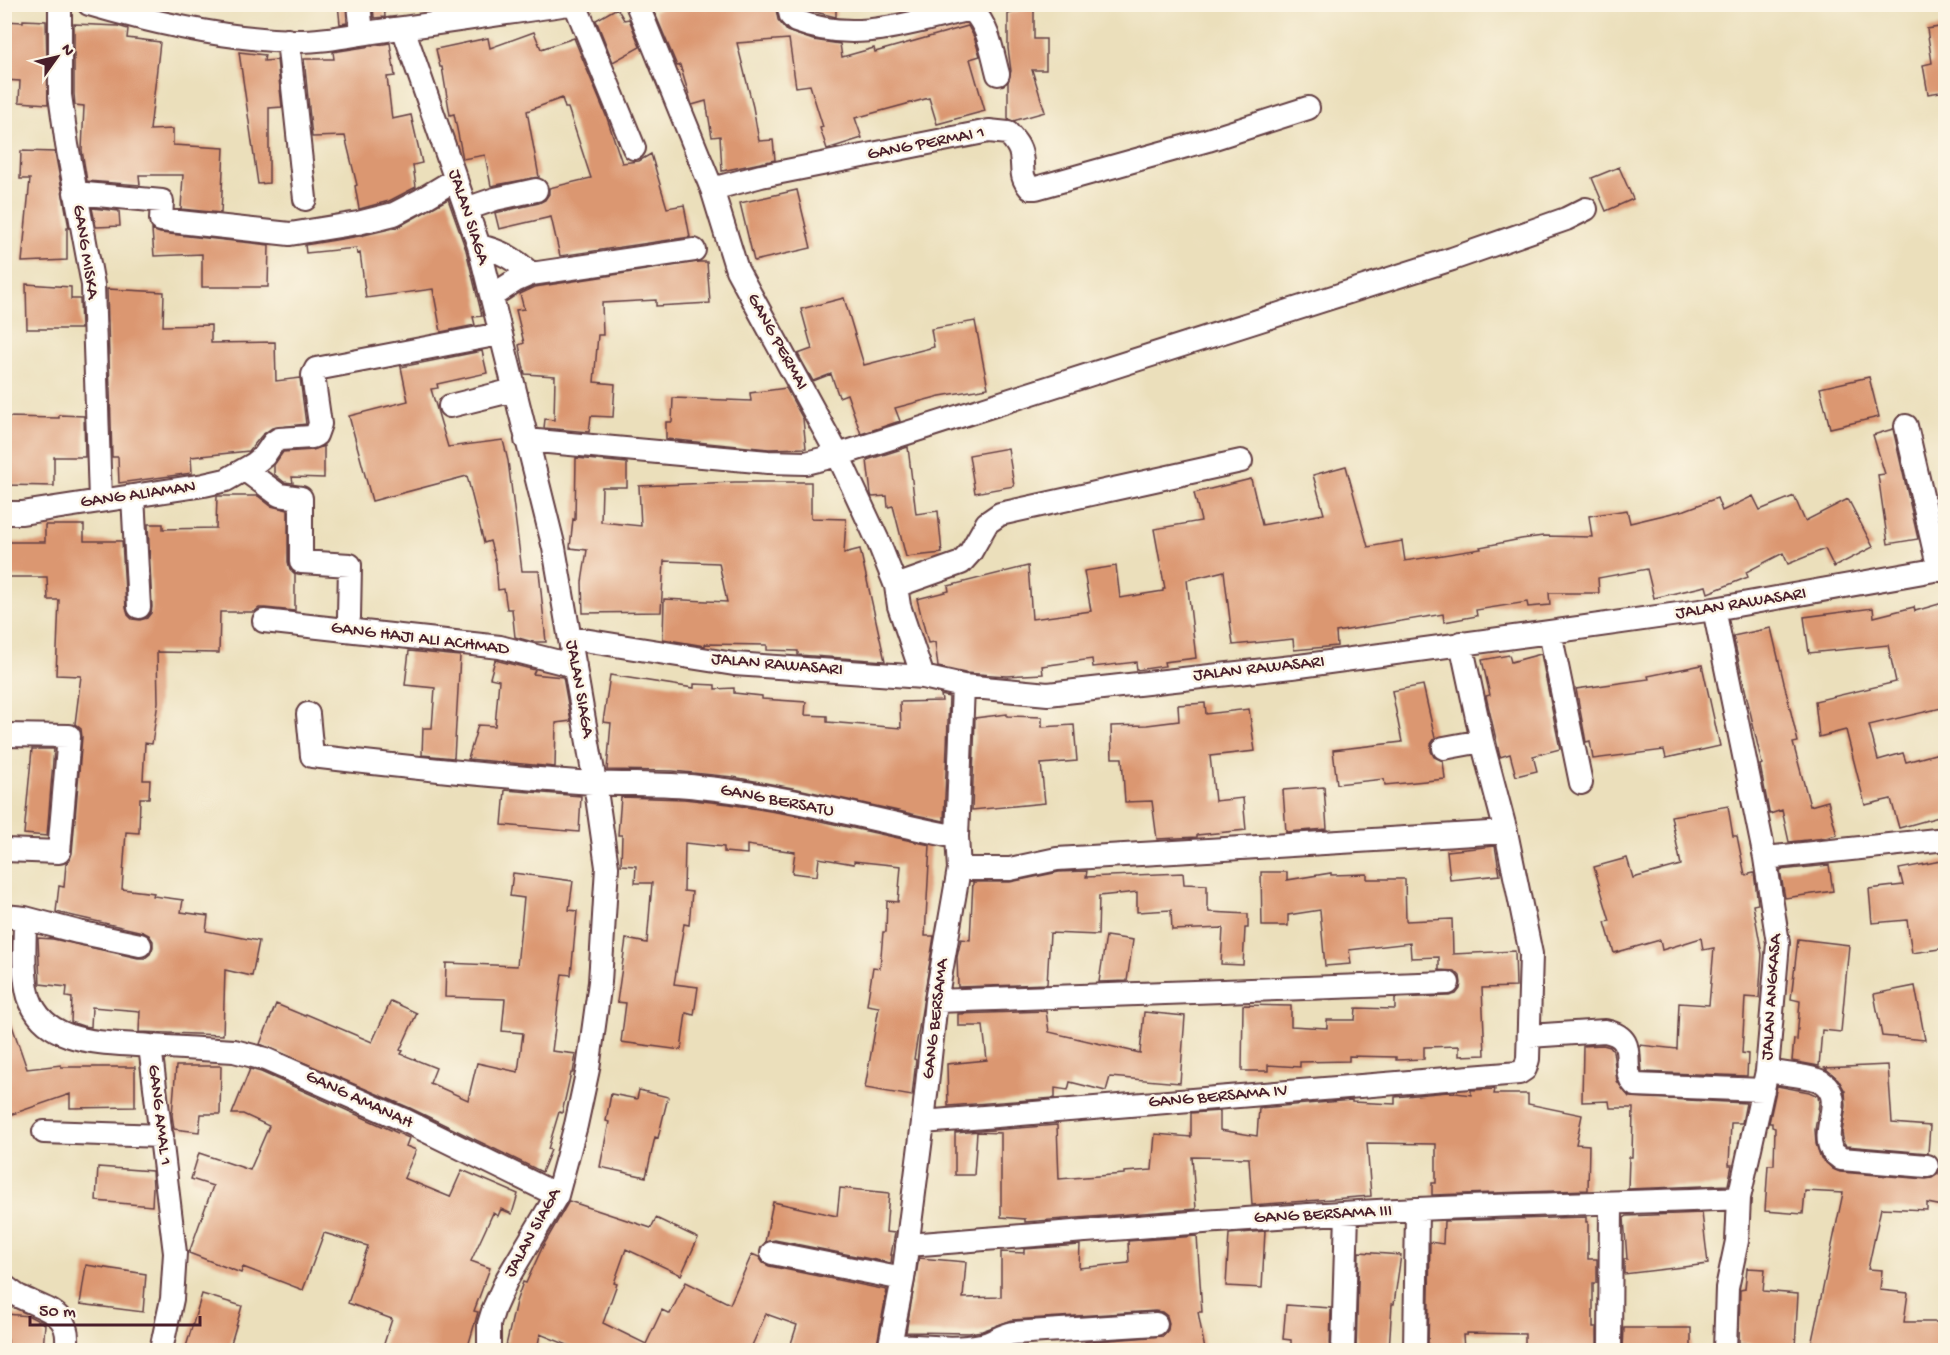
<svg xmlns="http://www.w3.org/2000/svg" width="1950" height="1355" font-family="'Gochi Hand',sans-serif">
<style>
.building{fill:#db9771}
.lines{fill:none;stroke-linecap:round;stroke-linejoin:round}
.minor-casing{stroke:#623c41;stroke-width:26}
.minor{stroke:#fff;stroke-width:22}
.labels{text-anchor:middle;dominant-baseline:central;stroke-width:5;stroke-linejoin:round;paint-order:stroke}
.street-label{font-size:18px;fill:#4a1f2b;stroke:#fcf5e5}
</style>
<rect width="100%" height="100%" fill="#fcf5e5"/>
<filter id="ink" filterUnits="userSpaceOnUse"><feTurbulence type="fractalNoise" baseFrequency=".0167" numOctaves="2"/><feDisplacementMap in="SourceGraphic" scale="12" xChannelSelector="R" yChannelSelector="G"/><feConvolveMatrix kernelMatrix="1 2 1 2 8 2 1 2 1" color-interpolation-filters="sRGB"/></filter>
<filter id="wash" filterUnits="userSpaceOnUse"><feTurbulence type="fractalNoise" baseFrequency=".008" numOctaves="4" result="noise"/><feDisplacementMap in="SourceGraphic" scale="24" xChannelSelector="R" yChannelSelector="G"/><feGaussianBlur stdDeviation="1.35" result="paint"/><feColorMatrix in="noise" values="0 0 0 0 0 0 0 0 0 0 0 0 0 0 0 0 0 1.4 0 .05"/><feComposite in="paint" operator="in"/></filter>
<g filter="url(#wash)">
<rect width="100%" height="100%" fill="#ebdfbb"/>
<g id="blocks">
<path class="building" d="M338,4H346L347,23L340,24Z
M373,4H384L385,17L374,18Z
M675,4H775L778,20L787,31L813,40L840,44L842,57L874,48L875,52L968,26L974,37L980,56L970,59L985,111L937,124L929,98L855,118L862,138L827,149L820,128L823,127L810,85L796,87L789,39L737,43L753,107L759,141L773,140L775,160L722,171L720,136L712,137L706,101L692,105L680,65L677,66L654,11Z
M802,4H836V17L803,9Z
M1034,6V39H1046V70H1032L1045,112L1013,121L1008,119V82L1011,71L1008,48V14Z
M617,8L624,20L629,19L640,47L613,62L596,20Z
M23,20L46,21L48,104L19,102L20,81L4,80V21L23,22Z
M74,24L118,26L128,29L127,38L160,42L150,130L173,129V145L224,148L221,213L181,209L183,175H139L140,185L87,181L82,150L84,106L75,105L74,94Z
M1946,26V91L1928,94L1923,65L1932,63L1927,29Z
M534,32L541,49L574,38L607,118L622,163L639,161L651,154L667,208L684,205L690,237L560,256L551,217L499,229L495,213L539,203L545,200L549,194V188L591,178L568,108H565L562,98L527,111L539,177L491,186L485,155L463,159L454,114L450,115L442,67H440L436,49L488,38L490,48Z
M390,43L395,76L387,77L392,119L411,115L422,163L413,165L416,187L389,201L359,209L355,186L357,185L345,136L312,137L304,59H334L333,52Z
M239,52L265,55L264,61L277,60L282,107L269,108V183L258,184Z
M21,151L55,152L69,228H67V260L22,262L30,179H20Z
M1619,167L1633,199L1606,211L1592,178Z
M797,190L811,248L754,261L740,203Z
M448,199L466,250L482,316L473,317L475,325L441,332L433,289L366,298L360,253L357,254L356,248L306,253L305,245L360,236L398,227Z
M92,208L119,211L120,226L96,227Z
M152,230L160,233L269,245L268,287H202V254L154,256Z
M698,262H707L710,303L656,306V300L602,303L603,335H598L594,382L615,384L613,417L591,416L589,432L544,428L545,419L554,420L555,376L525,374L519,345L524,343L516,310L524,309L520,294L535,287Z
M26,284L71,287V299H80L81,329H27Z
M107,289L164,292L163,326L211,325V343L275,342L276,381L300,378L306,424L272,428L262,435L249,451L191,457L192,473L119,483L118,457H112Z
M844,298L864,365L934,347L931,329L975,321L988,388L940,396L895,408L900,421L861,434L847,394L839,397L831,374L813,381L798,354L812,349L801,309Z
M482,351L487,373L437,384L438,388L431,389L448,447L503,440L508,461L522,571H539L546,642H533L515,637L512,609H507L504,589L498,590L496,563L490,541L484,543L467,476L372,501L349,416L408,401L401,367Z
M1869,377L1879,417L1830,428L1820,388Z
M786,388L803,419L806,448L769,449L666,439V422H672L673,398L751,401L750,393Z
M59,415L84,416L85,457H54V486L4,485V417L59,418Z
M1893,429L1918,539L1888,544L1878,475L1885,474L1873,435Z
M324,446V478L292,477L293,483L284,482L274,474V465L283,452L313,450Z
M908,447L916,514L938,511L942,553L906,557L893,506L888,507L887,496L872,497L871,494L867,460Z
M1008,448L1014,486L975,493L969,455Z
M576,458L627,463V487H602L601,522L641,526L639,486L735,482H811V518L846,519L844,553L860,549L885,661L798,655V651L767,650V645L705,644V646L663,639L664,599L727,602L719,563L664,561L661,612L583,613L582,582L587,550L570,548L573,519L575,520Z
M1346,466L1368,547L1402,541L1405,561L1481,549L1480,547L1521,539L1543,536L1592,537L1589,516L1627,510L1630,523L1685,510L1717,498L1722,511L1753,496L1760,510L1794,496L1805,521L1848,499L1873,547L1834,567L1825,549L1788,564L1783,553L1746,572L1748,577L1708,593L1706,586L1654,598L1647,569L1598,578L1599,593H1549L1550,605L1528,607L1527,602L1476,610L1477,616L1444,622L1443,614L1336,632L1337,646L1294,650L1293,639L1233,645L1224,571L1187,580L1196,658L1164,662L1165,666L1137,670L1136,662L1093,667L1092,659L1042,666L1043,674L1006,676L965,673L938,667L935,642L928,643L917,599L949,591L948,586L1028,566L1032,619L1091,611L1084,571L1116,566L1120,598L1163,591V589H1165L1154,529L1201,521L1194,493L1251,479L1262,525L1324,514L1313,475Z
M217,496H258L271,506L288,510V562L290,569L295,574V611L265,608H259L254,612H220L219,653L157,652L158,702L152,744L145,743L143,780H150L149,798H140L139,833L126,832L122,889L154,893L153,896L183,900L181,912L208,916L206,931L259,941L252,976L225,970L223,1035L139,1032L140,1011L92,1007L91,1027L83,1026L71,1022L72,998L66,997L67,987L40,984L38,938L53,939L138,958H145L150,954L153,947V941L149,935L143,932L56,912L59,886L64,887L66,864L70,859L72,853L82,737L81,729L75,724L81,676L56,675L59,600H48L47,577H8V542H45V525H84V541H122L126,608L128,615L132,619L140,620L147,618L151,613L152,607L148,524H163V529L216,528Z
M1946,501V535H1945L1938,503Z
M1946,602V707L1869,725L1878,760L1903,753L1906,762L1946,751V815L1899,828L1891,799L1865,805L1846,730L1819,737L1815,701L1896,682L1888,645L1809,653L1804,617L1873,608L1874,617L1914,607L1915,611Z
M1771,628L1798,742L1793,743L1810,806L1828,801L1837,835L1825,838L1789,842L1782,810L1770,814L1769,812L1760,765L1762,764L1733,636Z
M409,651L460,656L454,758L422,755L423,728H432L435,688L405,685Z
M1541,654L1560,749L1533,756L1537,771L1516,776L1510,754L1500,757L1486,696L1490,695L1482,660L1509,655L1511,662Z
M495,660L535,670L533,674L563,677L571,721L556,723L555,767L468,759L478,725L495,726L499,680L490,678Z
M1702,665L1720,746L1666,758L1664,750L1593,759L1590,741L1586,742L1576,689L1649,679L1648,676Z
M610,675L694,688V684L715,685V689L734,688V693L762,696V699L806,702L805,715L827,716V722L901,728L900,702L942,701L941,695L949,697L944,821L798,789L733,777L673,771L607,770L611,723L603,722Z
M1423,685L1435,738L1431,744V751L1434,757L1443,761L1445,779L1385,785L1384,779L1337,784L1333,750L1402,742L1392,691Z
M1205,703L1206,714L1249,709L1255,751L1210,756L1215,801L1243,798L1246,830L1197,835V837L1157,839L1152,801L1125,802L1122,758H1112L1111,726L1147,725L1179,721L1178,705Z
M1007,714V716L1042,717V727L1074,725L1077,761L1041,764L1045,803L972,810L975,718Z
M32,749H54L47,836L24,834Z
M1324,787L1327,829L1286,832L1283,790Z
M505,790L581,796L579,832L502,825Z
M621,797L684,799L729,804L793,815L930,845L925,936H934L914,1059L916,1060L912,1096L865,1088L879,1007L867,1005L873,967L880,968L883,932H886L887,901L898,902L901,866L854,861V864L819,858L817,876L792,873L795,852L747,845V854L724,852V847L685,843L684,891L692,892L689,925L684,924L674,984L698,987L694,1015L686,1013L681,1050L621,1042L626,1003L617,1002L626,939L647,943L652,883H635L636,866L621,865L622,835H618Z
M1728,806L1733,836H1737L1745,875L1754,873L1758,904L1753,905L1762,954L1759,998L1745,997L1742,1053L1748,1054L1747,1076L1642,1072L1640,1045L1677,1049L1679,1003L1709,1005L1714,948L1703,950L1701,938L1662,950L1660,940L1614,953L1605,922L1610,921L1594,867L1627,858L1633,878L1681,865L1671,816Z
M1495,846L1500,875L1450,880L1447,851Z
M1946,860V948L1912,953L1907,920L1872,923L1869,889L1903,885L1899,869Z
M1829,865L1833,891L1785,898L1780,870Z
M1087,871L1086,877L1183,873L1184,884L1207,885V907H1208L1209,912L1248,914V928H1245L1243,965L1221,964L1223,928L1172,930L1171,910L1137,912V892L1099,896L1098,935L1050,933L1047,984L958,987L957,957L961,939L970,940L973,882H1010L1059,872Z
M1261,872H1287V880L1331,873V875L1367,874V879H1405L1406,921L1452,919L1453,954L1515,951L1516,987L1482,988L1485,1055L1459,1056V1046L1424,1047V1059L1396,1060V1057L1349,1056V1061L1300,1062V1067L1268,1065V1071H1242L1243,1005L1291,1006V1026L1327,1028V1020H1355L1356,1008L1395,1009V998L1449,996L1456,994L1460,989L1461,983L1460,976L1455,971L1439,970V957L1411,958L1410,943L1349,950L1351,964L1325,966L1320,910L1288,915V926H1262Z
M513,873L573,881L569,910L577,911L571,975L562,974L552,1051L576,1054L573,1073H571L562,1113L559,1112L548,1149L551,1150L542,1172L410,1108L260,1044L276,1004L305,1016L306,1014L372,1042L391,1001L417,1013L400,1050L403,1051L401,1054L436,1068L430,1083L468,1100L477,1063L518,1072L523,1033L502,1031L505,999L445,997L446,963L517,966L524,898L510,896Z
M4,934L11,935L12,981L4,980Z
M1106,936L1133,940L1127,981L1099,982Z
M1798,939L1849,945L1841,1032L1822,1030L1819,1066L1792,1061L1794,1039L1797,1040L1800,1001L1791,999Z
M1915,986L1925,1040L1882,1036L1874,994Z
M7,1011L27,1069L61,1065V1067H135V1107L70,1108V1094L4,1117V1012Z
M1046,1011L1049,1032L1140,1053L1144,1012L1185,1016L1180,1083L1110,1077L1106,1091L1070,1082L1068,1090L1055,1088V1098L948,1106L947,1064L987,1060L983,1026H958V1014Z
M1603,1045L1610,1047L1613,1051L1617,1081L1629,1097L1746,1103L1742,1123H1731L1729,1165H1732L1728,1185L1628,1189L1629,1157H1632L1633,1108H1610L1609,1101L1582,1102L1583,1046Z
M1888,1065L1892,1123L1930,1126L1928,1153L1846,1146L1844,1144L1842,1133L1846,1106L1845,1091L1838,1079L1825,1068Z
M176,1066H221L220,1114H201L199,1132L174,1129L172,1115Z
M250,1069L261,1072L409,1138L406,1146L416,1150L404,1178L450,1197L462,1170L518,1194L512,1214L501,1209L498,1216L493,1213L471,1261L490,1268L474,1311L478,1312L467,1350H382L392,1319L348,1303L368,1246L324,1233L303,1290L243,1267L241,1273L189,1253L213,1186L191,1179L199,1153L250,1170L269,1126L243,1114H232Z
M1777,1086L1809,1092L1818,1096L1819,1104L1815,1130L1816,1144L1821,1158L1833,1169L1840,1172L1926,1179L1932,1178L1938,1174L1940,1166L1946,1167L1943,1206L1927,1203V1210L1881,1208L1868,1269L1882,1270L1880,1290L1908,1293L1904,1322H1946V1350H1810L1843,1193L1805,1191L1803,1214L1765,1211L1768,1165H1774L1775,1128L1772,1127V1123H1769Z
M1495,1089L1494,1094H1528V1104L1582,1115L1576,1144L1589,1145L1588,1190L1432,1195V1183H1436V1144L1367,1143L1371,1196L1252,1205L1249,1158L1192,1157L1196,1209L1025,1222V1219L1001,1217V1133L977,1132L974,1175H955V1133L1057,1125L1059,1179L1124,1174V1172L1152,1170L1155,1134L1191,1137V1113L1220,1111V1130L1257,1136L1259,1108L1352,1100V1102L1395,1104V1097L1448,1092L1471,1095V1090Z
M639,1090L668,1097L658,1138L655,1137L646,1177L600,1167L609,1122L606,1121L611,1094L637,1099Z
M98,1167L152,1171L153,1187L152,1206L96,1201Z
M840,1188L889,1193L886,1232L895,1233L891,1255H892L891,1263L775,1240L765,1242L773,1202L837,1216Z
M569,1201L651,1228L656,1218L698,1238L681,1275L626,1249L614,1283L617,1284L603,1323L646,1344L662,1310L670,1314L686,1282L730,1304L752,1254L759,1257L763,1263L769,1266L887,1290L876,1350H789L797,1325L766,1314L750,1350H580L540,1334L537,1350H505L516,1302L523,1282L526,1283L543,1246Z
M1702,1213L1708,1264L1624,1274V1259H1627L1624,1218L1627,1216Z
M1586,1217V1222H1588V1259H1597V1283H1593V1327H1597V1350H1525V1334L1467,1333V1335H1463L1464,1350H1428L1430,1242L1443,1244L1444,1221Z
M1265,1231L1262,1288L1226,1286L1229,1234Z
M1197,1236L1202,1312H1198L1205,1350H1085V1342L1163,1336L1168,1330L1169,1323L1167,1316L1162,1312L1155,1311L1012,1320L982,1331L969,1333L906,1332L919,1258L966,1262L963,1298L1001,1297V1252L1024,1253V1249L1080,1245L1079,1268L1129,1263L1128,1241Z
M1359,1252L1401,1255L1394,1304H1392L1389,1350H1356Z
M86,1265L146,1274L143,1312L80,1304Z
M1747,1268L1765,1269L1763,1291L1798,1294L1795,1348L1739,1343L1740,1290L1745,1289Z
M202,1294L242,1306L229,1350H185Z
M1286,1305L1331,1308L1330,1350H1291V1340L1283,1339Z
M6,1314L29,1316L45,1324L43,1350H8V1340L4,1339Z
M1624,1328H1691V1350H1623Z"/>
</g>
</g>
<g filter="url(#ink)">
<use href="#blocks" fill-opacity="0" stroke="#623c41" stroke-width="1.5"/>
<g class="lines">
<defs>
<path id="minor" d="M60,4V95L67,145L93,285L100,500
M89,4C154,23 226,39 294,41C322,42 352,35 380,31C443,23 506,13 569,4
M359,4L362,33
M575,4L634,148
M637,4L712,189L737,270L838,455L878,541L896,586L899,606L923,677
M788,4L791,16L796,21C853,43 906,24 962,11H973C989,27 992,52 998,74
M403,28L479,246L554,548L595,783L607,867L600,982L588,1069L576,1125L557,1195L507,1279L494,1308L489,1324V1350
M288,40L305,199
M712,189L761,176L989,131L1008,133C1013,139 1020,146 1021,155C1024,170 1019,175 1030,188H1036L1208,140L1308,108
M75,193L162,201L161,220L290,234L358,223L394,214L421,200L456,179
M466,209L495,199L536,190
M479,246C501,251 515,259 531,274
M492,296L515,281L531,274L694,250
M450,406L514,390
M1906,426L1939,570
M526,440L768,462L806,463L838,455L1452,259L1566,219L1586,209
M245,470L279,495L301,498V562L350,565L349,617
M133,496L139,607
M4,513H22L204,485L226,480L254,464L264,456L273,443L279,439L312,437L316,435L320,424L313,375L316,369L500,334
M896,586L961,563L970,553L987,523L1000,514L1241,461
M1714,609L1765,858L1778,943L1767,1071L1739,1198L1737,1241L1727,1288L1725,1350
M264,621L500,647L575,666
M1550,632L1581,783
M571,638L734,664L923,677L963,686L1048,694L1292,667L1550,632L1714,609L1946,568
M308,714L312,756C405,767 499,777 593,783C628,785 663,783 698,787C785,795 871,820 957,837
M4,735L69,736L59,852L4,850
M1444,748L1482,741
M1765,858L1946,839
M959,869H1010L1057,859L1506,832
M4,916L25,918C25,944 22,972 29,997C45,1047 108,1042 150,1046L175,1253L172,1299L161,1350
M25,918L78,932L140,945
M936,1001L1448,983
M1529,1036L1605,1031C1643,1039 1617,1067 1635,1085L1763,1090
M150,1046L234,1051L265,1059L404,1120L557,1195
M1767,1071C1778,1073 1816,1077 1822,1082C1846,1098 1821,1128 1831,1149C1832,1153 1838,1156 1841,1159L1927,1166
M923,1122L1519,1073L1525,1069L1528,1059L1531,954L1506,832L1482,741L1461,643
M44,1132L162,1136
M907,1245C1077,1232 1247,1217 1418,1209C1525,1204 1632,1203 1739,1198
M772,1253L903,1279
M4,1286C10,1290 14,1294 20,1297C47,1310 73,1313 66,1350
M890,1345C918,1345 954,1351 981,1345C993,1343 1001,1335 1013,1333L1156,1324
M889,1350L903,1279L923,1122L936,1001L959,869L957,837L963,686
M1343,1350L1347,1213
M1415,1350L1417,1209
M1610,1350L1611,1204"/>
</defs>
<use href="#minor" class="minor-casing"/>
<use href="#minor" class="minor"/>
</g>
</g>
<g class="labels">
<g class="street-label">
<text transform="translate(926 144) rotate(-11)">GANG PERMAI 1</text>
<text transform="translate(468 217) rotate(72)">JALAN SIAGA</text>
<text transform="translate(85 252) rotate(81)">GANG MISKA</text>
<text transform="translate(777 342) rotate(61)">GANG PERMAI</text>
<text transform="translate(138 495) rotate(-8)">GANG ALIAMAN</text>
<text transform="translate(1741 604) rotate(-9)">JALAN RAWASARI</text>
<text transform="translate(420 639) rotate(7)">GANG HAJI ALI ACHMAD</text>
<text transform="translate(777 665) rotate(5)">JALAN RAWASARI</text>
<text transform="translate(1259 669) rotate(-6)">JALAN RAWASARI</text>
<text transform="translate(579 689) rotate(80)">JALAN SIAGA</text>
<text transform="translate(777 801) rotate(11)">GANG BERSATU</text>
<text transform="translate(1772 997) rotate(-86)">JALAN ANGKASA</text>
<text transform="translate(936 1019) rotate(-83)">GANG BERSAMA</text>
<text transform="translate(1218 1097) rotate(-5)">GANG BERSAMA IV</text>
<text transform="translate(359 1100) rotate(25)">GANG AMANAH</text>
<text transform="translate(159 1115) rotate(83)">GANG AMAL 1</text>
<text transform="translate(1323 1215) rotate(-3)">GANG BERSAMA III</text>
<text transform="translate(533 1233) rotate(-61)">JALAN SIAGA</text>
</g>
</g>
<rect width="1950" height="1355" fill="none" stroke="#fcf5e5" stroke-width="24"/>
<g transform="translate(57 57) rotate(56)" stroke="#fcf5e5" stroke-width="4.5" paint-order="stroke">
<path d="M0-4.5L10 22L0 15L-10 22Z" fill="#4a1f2b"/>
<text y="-9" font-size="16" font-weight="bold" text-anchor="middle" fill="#4a1f2b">N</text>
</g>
<path d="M30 1316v9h170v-9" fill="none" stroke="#4a1f2b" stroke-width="3"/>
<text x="39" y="1316" font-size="18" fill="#4a1f2b" stroke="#fcf5e5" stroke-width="4.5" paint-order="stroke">50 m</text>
</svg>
